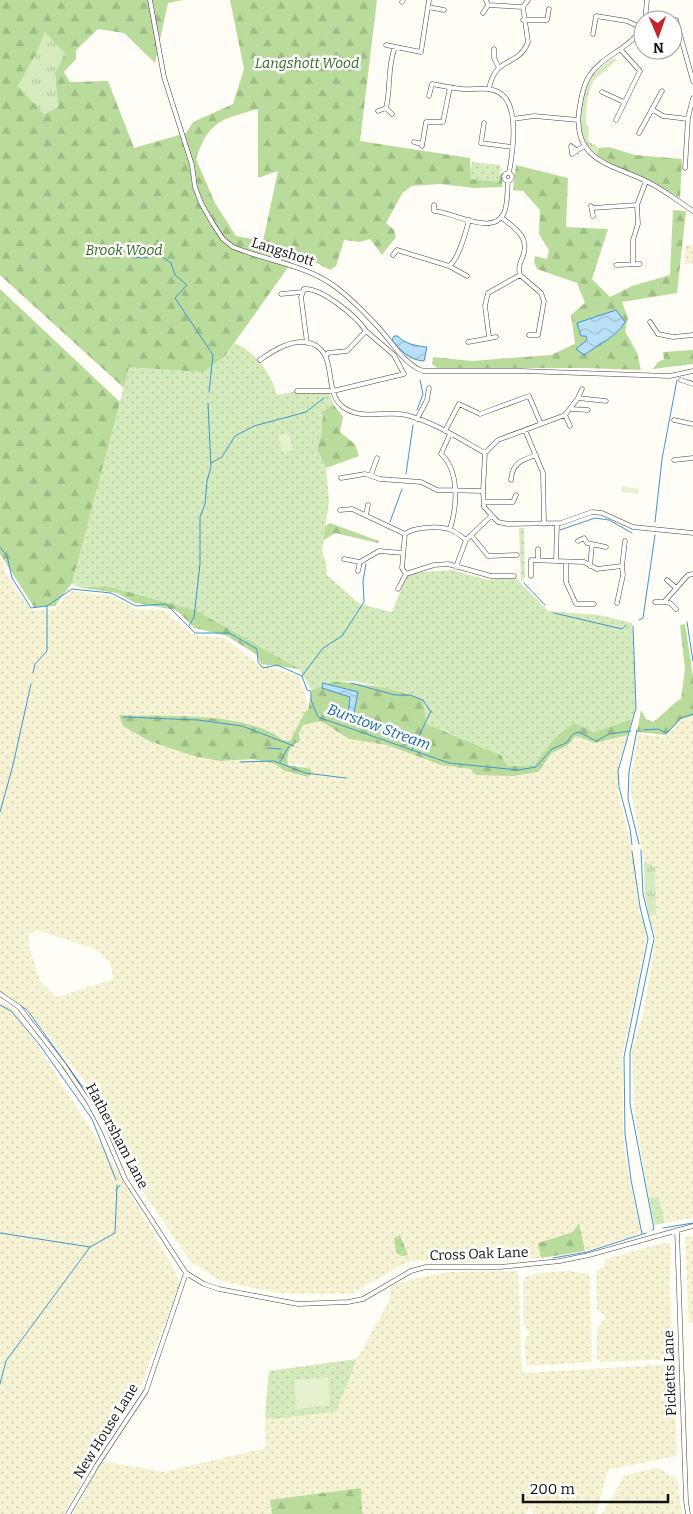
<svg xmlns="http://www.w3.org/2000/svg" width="693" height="1514" font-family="Bitter,serif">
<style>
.farmland{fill:url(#farmland-dots);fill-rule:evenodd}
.grass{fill:url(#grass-tufts)}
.forest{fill:url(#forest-firs);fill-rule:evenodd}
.park{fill:url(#park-dots)}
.pitch{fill:#e6f2cf}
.water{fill:url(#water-waves);stroke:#3f96cf}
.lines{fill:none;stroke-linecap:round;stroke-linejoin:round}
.stream{stroke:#3f96cf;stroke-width:1}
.street-casing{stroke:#444;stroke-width:5}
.street{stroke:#fff;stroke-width:4}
.labels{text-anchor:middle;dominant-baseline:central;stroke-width:5;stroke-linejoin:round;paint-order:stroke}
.park-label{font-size:14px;font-style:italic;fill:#2f6b1f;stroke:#fff}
.street-label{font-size:14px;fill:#111;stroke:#fff}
.water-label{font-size:15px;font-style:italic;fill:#1768a6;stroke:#fff}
</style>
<defs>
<pattern id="farmland-dots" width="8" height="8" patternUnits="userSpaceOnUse" patternTransform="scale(1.25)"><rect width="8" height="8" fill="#f6f3d4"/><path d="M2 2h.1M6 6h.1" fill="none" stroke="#d2cfb5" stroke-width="1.8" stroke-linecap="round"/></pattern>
<pattern id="grass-tufts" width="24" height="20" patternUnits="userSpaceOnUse" patternTransform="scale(1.25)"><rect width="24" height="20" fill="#d5ebbd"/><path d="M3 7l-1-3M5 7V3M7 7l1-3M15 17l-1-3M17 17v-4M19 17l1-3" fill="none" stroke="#b6c8a1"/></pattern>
<pattern id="forest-firs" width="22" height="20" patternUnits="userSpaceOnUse" patternTransform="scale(1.25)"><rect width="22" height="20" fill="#b9dc9c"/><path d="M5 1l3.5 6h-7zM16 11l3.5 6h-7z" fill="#9ebc85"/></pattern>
<pattern id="park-dots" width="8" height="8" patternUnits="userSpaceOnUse" patternTransform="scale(1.25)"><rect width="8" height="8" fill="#d5ebbd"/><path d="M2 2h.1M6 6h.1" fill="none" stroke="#b6c8a1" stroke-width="1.8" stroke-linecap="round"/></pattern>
<pattern id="water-waves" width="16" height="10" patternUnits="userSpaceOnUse" patternTransform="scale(1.25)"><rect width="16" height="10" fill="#b9e0f7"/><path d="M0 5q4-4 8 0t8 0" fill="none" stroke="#9ebfd3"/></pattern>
</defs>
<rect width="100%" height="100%" fill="#fffdf5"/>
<path class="farmland" d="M693,245V263L684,265L685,246Z
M0,554L6,574L31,610L55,609L72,591L112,596L136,609L164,610L193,635L225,638L257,664L298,675L305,694L308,711L349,739L387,745L441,765L538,772L552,753L565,747L576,736L595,743L628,735L619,762L618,792L632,851L639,910L644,925L646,941L622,1056L623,1134L628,1171L640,1230L635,1236L585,1251L579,1224L573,1232L538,1243L541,1258L461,1263L438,1259L407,1262L351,1294L277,1293L221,1281L191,1262L145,1195L105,1107L28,1011L0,997ZM120,715L247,724L295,744L291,747L287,763L307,766L285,771L275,763L253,759L220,761ZM37,930L97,950L110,963L114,979L57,997L40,981L29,946L28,935Z
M693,717V1218L665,1223L659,1198L649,1197L634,1110L632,1050L643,1014L656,938L649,916L656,914L655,867L644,861L630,787L638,734L666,737L682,719Z
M0,1003L14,1009L115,1167L175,1271L180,1284L140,1388L99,1452L64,1514H0Z
M693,1235V1322L689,1323L685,1238Z
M667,1242L671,1244V1250L670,1283L673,1359L601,1362L597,1358V1329L606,1317L597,1309L596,1270L604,1267L606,1259Z
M518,1271L522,1372L524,1373L674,1364L677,1456L608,1470L596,1514H534L529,1507L526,1514H362L361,1488L270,1501L272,1514H73L101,1461L164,1472L265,1448V1416L274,1419L336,1412L357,1359L389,1301L391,1286L413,1279L448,1272Z
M569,1271L590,1274L592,1362L527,1366L524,1345L529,1332L523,1322V1281L527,1276L539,1273Z
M657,1468L677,1478L682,1514H602L625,1475Z"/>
<path class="grass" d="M45,31L65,54L55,73L58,107L44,114L18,86L36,54Z
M614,58L617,59C611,66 603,72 596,78C586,90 586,110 586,124L589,127L588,141L599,148L596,155C575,140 578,103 589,82C593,73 605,64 614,58Z
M644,861L655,867L656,914L649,916L645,895Z"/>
<path class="forest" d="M0,0H183L168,3L155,63L124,33L98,29L76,50V59L64,72L70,82L108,81L134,148L186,133L193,122L233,104L244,69L230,0H377L360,141L470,158L471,176H494L503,173L502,187L474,188L440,184L412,186L403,192L386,223L394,230L396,237L382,255L370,239L360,242L344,240L336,266L330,270L296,252L289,266L225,356L102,475L72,583L55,606L34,607L0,554V289L121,403L110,444L111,456L129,367L124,388L0,275ZM45,32L65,54L55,73L58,107L44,114L18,86L36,54ZM258,109V178L278,171L263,241L236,236L215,203L196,159C209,120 221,120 258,109Z
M609,147L635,155L682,159L680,198C654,180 623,172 596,155L599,148Z
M516,165L568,178L566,227L608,229L592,279L610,297L632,286L670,275L673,210L686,211L677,293L622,302L628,318L625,331L637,353L641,370L586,368H437L432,364L433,357L472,361L551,355L575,344L571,315L585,303L577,283L537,269L534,262L535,256L547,259L549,250L539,234L540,210L523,191L513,190Z
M693,350V364L653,369L658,362L664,359L663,352Z
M333,404L343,417L340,432L355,444L359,456L326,468L317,449L321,435L323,411Z
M330,523L379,541L378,543L335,533L273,573L289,662L300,669L261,664L257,655L227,636L195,628L176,610L135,603L117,593L77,587L107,586L195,610L271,558Z
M685,624L693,676V716L681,719L666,735L637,732L641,710L646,719L653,722C662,716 674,702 681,699L685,669L680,625Z
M335,681L390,688L423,700L448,733L501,755L508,766L534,765L555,737L575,722L594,732L632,719L628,735L595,743L576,736L565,747L552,753L538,772L513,776L476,775L471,769L441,765L387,745L349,739L321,721L303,725L299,733L300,741C290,745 286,754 288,765L311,769V775L308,777L285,771L275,764L253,759L220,761L194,756L149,741L123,726L119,715C166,717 245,711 283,740L290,741L305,712L308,710L312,690Z
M579,1223L585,1251L541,1258L538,1243L573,1232Z
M400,1235L408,1255L402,1256L396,1253L394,1238Z
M361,1488L362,1514H272L270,1500Z"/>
<path class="park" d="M472,162L501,165L499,182L470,179Z
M235,343C257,353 270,372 277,395L297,391H329L333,404L323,411L321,435L317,449L326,468L329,501L322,552L326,562L327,575L360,604L392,612L407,575L412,573L452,570L488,580L514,576L548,611L599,615L632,623L636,708L632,719L594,732L574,723L555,737L534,765L508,766L501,755L426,724L423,700C400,692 358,677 334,682C327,683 319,687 312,690L299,669L195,610L107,586L77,587L72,583L129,367L203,372L225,356Z
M519,528H524L525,577L521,581Z
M649,1197L659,1198L665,1223L654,1225Z
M357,1359L336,1412L273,1419L265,1416L269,1371Z"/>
<path class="pitch" d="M288,433L293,450L283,452L278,436Z
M622,486L639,489L638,494L621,492Z
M328,1377L330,1405L297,1409L294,1380Z"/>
<path class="water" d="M616,310L625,322C617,336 598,345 584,355L576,349L587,340L586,336H581L577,323Z
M394,336H398C404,344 417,346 427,347L424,361C409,360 401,351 392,340Z
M323,683L358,692L353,718L348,716L350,697L322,688Z"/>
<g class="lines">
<path class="stream" d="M133,258L161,256L171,263L175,275L187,285L175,298L213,355L209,392
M417,410L423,394L420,380
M211,463L222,457L235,436L254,426L306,412L324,398
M406,474L413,425
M390,522L402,489
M655,522L662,459L677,380
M560,530L595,518L609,520L632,533
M0,547L7,556L12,578L31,608L47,606L72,589L111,593L136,606L166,604L195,633H229L257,649L258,662L263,668L277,665L302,676L307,690L311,691V700L318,717L449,763L518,770L536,767L552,749L566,743L573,734L579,732L596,741L609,734L631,731
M524,583L545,605
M554,613L622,629L626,625
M639,620L643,618L655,535
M687,622L693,661
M189,626L194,617L200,564V517L205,504L207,481L211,467L208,403
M33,673L35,664L47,651V606
M302,676L323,648L342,636L364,602L363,581L366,564
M351,683L395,695H410L423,700L431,712
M123,717L198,720L242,726L294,746
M637,730L629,772L628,799L639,844
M643,730L658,729L667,733L681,718L693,714
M266,748L281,749
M412,750L431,711
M240,762L274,761L305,773L346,778
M280,762L289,746
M0,812L13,765L31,684
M632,845L630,829L619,787L618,771L636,708L633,626
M641,850L643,894L654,938
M632,851L640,907L648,939L624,1057L625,1134L631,1180L642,1234
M0,992L27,1010
M0,1005L11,1011L39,1044L92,1119L116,1180
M28,1011L82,1086L105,1112L133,1176
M116,1190L120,1185
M663,1228L693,1223
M652,1230L654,1229L630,1104V1053L654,939
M0,1233L90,1247
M553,1258L587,1252L646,1233
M0,1384L6,1361L90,1247L115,1233L117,1185"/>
<defs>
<path id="street" d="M150,0L164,77L192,165L195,187L201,203L213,224L223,239L233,247C267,261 308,265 337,288C352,299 366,314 379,328C391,341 405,365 423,371H521L670,376L693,371
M402,2L403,0
M488,5L523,7
M428,7L444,10
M523,7L528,0
M483,13L488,5L486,0
M523,20H547L549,9
M645,20L647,0
M676,20L693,81
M643,26C631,49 604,54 590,75C583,85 581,99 579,111C573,162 612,164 648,182C664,190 678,201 693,211
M593,34L596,16L627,21L642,28
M386,45L421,52L429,0
M494,49V58L498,66
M489,89C495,55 518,68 528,42L523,7
M602,92L624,102
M429,96L432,84C442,86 452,88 462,89C472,90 483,87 493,90C522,97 513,151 509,173
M653,110L663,116L688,119
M378,111L386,108
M392,114L386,108C391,88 387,67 395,47
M513,119L534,116L578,120
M616,120L640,71L621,50
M484,123L481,143L512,147
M639,133L662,91
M414,142L422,144
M422,146L426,122H443L450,87
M577,151L571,146L572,154L584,146
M685,168L688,118L693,98
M504 177a4 4 0 1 1 8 0a4 4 0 1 1-8 0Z
M434,205V211C453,212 493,237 504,213C508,204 507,191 508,181
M591,206L593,216
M592,208L637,205
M501,217C514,228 530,236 523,256C520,263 518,268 520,275L541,293L544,301L538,335H529
M393,255L397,250L449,266C458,260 466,232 469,220
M633,264V240L638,224L637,205L646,181
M616,265L640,264
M449,266L467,276
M281,294L302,292
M650,322L658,334L673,337L693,335
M489,337L485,306L488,293L520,275
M468,342L496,337
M307,343L301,297L304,289C321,287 356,316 366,331L347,351L328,353L326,356
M260,360C274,350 294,337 313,344C338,355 323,392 343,407C362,421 385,410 406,415C434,422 460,439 485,453
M681,380L693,384
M582,389L578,398L565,415L498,440L485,453L483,491L484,507L498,522L508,524L561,523L592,512L602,513L633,527L693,533
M297,391H333L404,374L394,355L366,331
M578,398L606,401
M571,409L588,410
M565,415L570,426
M417,419L427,400L429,388
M674,420L693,424
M525,430L543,473L544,524
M445,431L459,404L480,414L529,396L541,424
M674,460L693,458
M371,475L377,458
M341,478L365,474L380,479L421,482L437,490L483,491
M511,480C512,463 522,460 536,455
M484,502H513L516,495
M340,510L352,509L405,534C414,527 437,526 449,529C455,531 461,536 466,540
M366,515L368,505
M557,523L556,561L584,562L597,569L622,566L625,541
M450,529C457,507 460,471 441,454L450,434
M471,535L488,556L517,555
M578,541L584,538L587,543L606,547
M344,559L360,562L379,551L403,553
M538,560V549
M566,563V582L576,604H594
M590,566L592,545
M456,567L466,540L491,516
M358,571L360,562
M406,574L434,565L448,564L491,576H514
M531,576V560L556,561
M667,580L675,587
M398,589L406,574L402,568L405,534
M655,602H664L688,575L693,574
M664,602L670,603L676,609
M617,603L623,575L622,566
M0,994L19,1007L64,1065L89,1102L104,1130L125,1179L186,1273L204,1284L219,1289L298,1304L348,1302L363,1299L411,1271L426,1267H500L560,1261L589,1255L693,1226
M677,1230L686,1501L688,1514
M68,1514L97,1465L146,1391L186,1273"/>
</defs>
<use href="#street" class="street-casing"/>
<use href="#street" class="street"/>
</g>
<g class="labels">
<g class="park-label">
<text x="307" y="63">Langshott Wood</text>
<text x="124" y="250">Brook Wood</text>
</g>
<g class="street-label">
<text transform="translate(283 252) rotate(18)">Langshott</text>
<text transform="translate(117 1136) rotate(62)">Hathersham Lane</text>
<text transform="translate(479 1254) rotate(-2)">Cross Oak Lane</text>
<text transform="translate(670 1373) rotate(-92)">Picketts Lane</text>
<text transform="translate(106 1431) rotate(-58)">New House Lane</text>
</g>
<g class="water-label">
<text transform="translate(379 727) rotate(20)">Burstow Stream</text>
</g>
</g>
<g transform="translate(658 35) rotate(178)"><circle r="24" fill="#ffffff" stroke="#a0a0a0"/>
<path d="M0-4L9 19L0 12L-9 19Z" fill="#c4262e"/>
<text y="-8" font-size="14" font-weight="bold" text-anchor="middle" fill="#111111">N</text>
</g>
<path d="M523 1494v8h145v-8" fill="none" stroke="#111111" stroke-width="2.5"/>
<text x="530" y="1494" font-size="15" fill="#111111" stroke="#ffffff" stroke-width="4" paint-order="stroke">200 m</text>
</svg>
